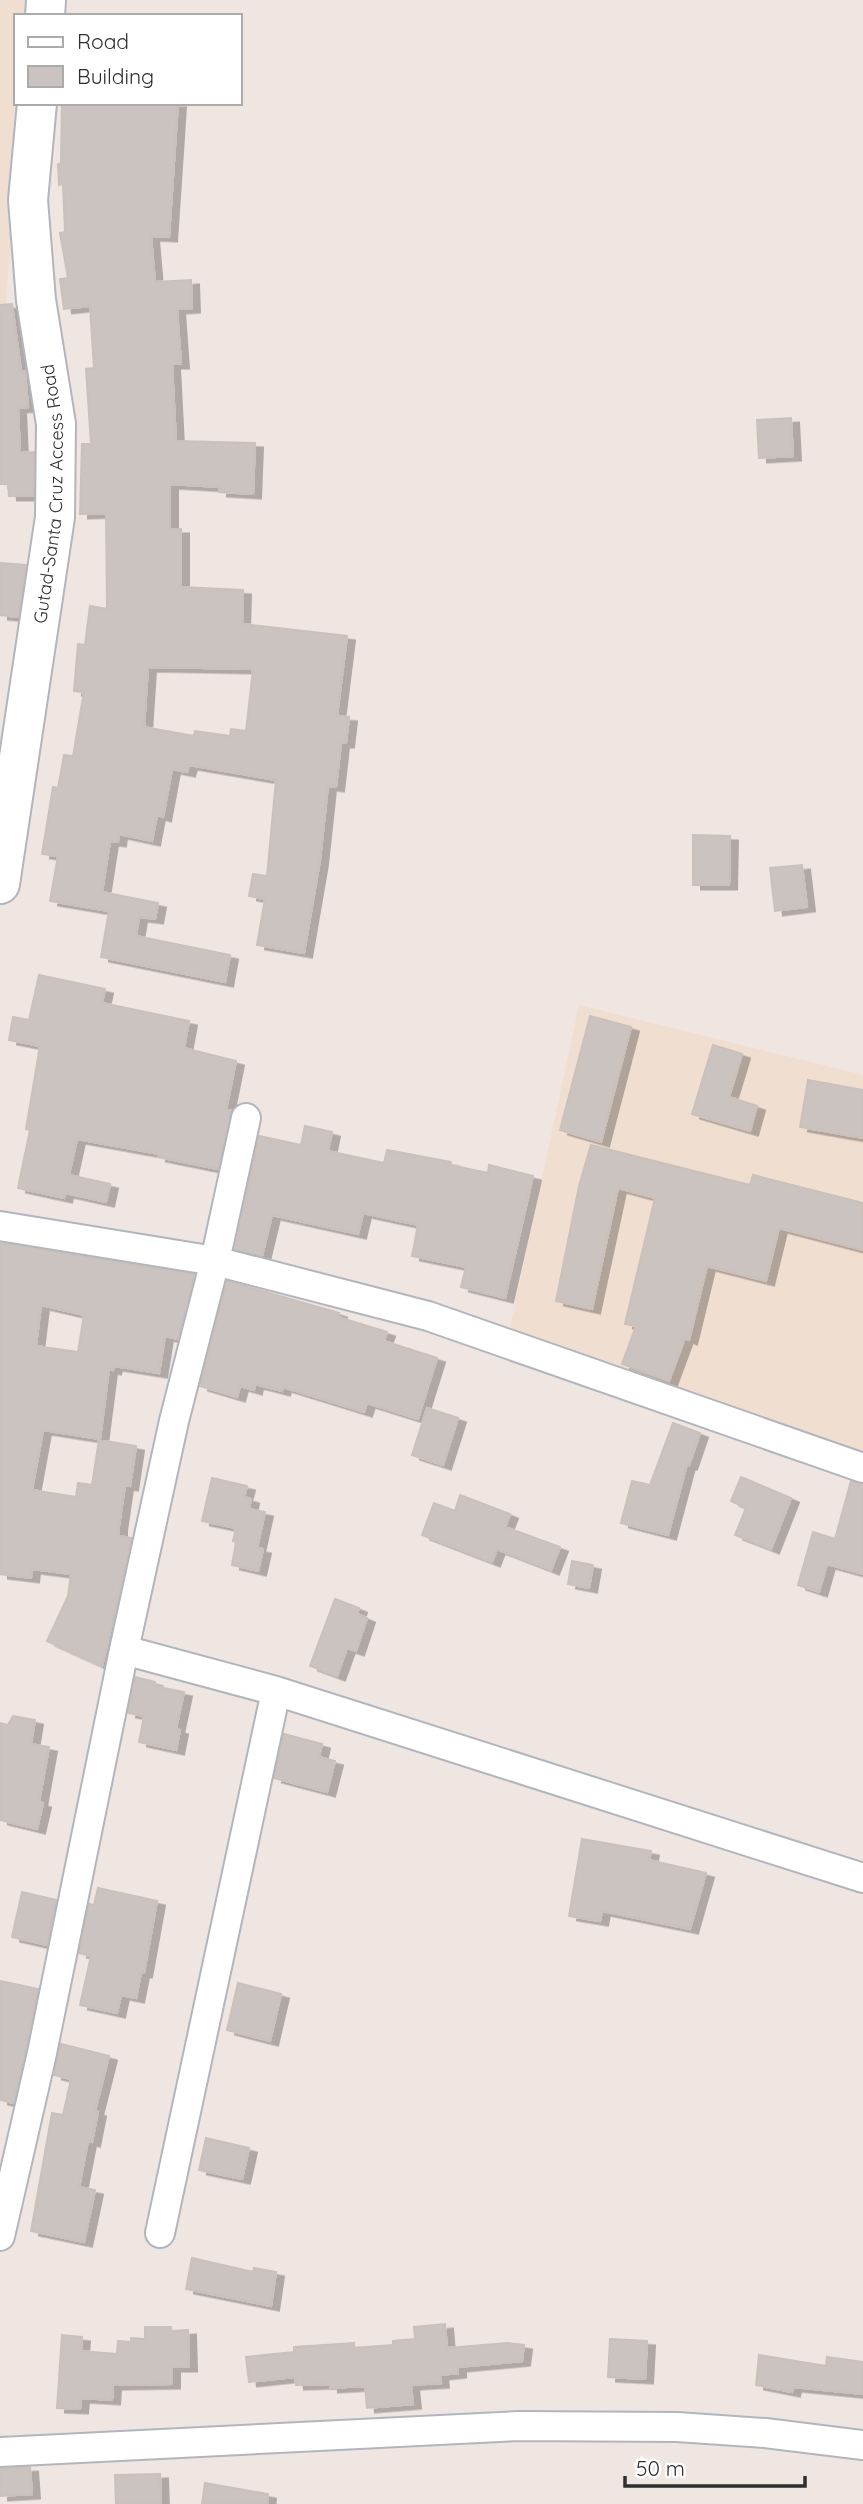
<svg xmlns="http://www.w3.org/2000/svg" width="863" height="2504" font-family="Quicksand,sans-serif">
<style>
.education{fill:#f0ded1}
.building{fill:#cbc3bf;stroke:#cbc0ba;stroke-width:2;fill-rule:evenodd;filter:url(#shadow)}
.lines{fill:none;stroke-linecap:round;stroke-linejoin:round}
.street-casing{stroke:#b1b6be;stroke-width:32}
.secondary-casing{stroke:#b1b6be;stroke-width:42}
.street{stroke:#fff;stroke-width:28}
.secondary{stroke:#fff;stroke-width:38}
.labels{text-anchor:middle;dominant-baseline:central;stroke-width:6;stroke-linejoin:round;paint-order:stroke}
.street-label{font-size:18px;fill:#2e2e2e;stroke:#fff}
</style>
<defs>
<filter id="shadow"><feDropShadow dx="8" dy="4.5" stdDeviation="0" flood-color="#0004"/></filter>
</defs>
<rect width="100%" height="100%" fill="#efe5e1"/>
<path class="education" d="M0,0H31L29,16H16V103H22L5,311H0Z
M579,1005L863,1075V1456L510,1328Z"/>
<path class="building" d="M178,103L169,237L151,236L155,282L191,280L192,308L177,309L181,364H172L176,441L255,443L253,494L219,492V487L170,484V529H181V587L243,590L242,624L347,636L337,716L349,717L346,743H341L336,787L328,786L320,860L304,953L257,945L265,899L249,896L253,874L267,876L276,780L189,765L187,772L172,769L163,817L157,815L152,841L119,834L118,842L110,841L102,892L158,903L155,919L139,917L136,936L230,955L225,982L101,957L109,911L50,901L58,856L42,854L53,787L58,788L64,755L73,756L84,692L74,691L78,644L85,645L90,606L107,609L106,513L80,514L82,444H91L86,369L94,368L90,306L64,309L60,279L68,278L60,233L65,232L63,184L59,185L58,164H61L62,104ZM148,667L253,669L246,731L231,729L230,736L195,731L194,736L144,727Z
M12,304L21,371H25L28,407L18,408L20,453L34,452L33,496H9L8,484H0V305Z
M791,418L793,456L759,458L757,420Z
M0,563L26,565L18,617L0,615Z
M693,835L730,836L729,885H693Z
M802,865L807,907L775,911L770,868Z
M39,975L105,989L102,1003L189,1021L184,1048L236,1061L226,1110L232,1111L218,1169L158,1157L159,1154L77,1139L69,1175L110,1184L106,1202L65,1193L64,1198L18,1188L30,1130L26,1129L40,1046L9,1040L13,1017L29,1020Z
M590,1016L631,1027L601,1142L560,1130Z
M713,1045L742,1054L729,1097L757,1106L750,1131L692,1114Z
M808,1080L863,1090V1138L800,1127Z
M305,1126L332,1132L328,1151L384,1163L387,1150L451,1162L450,1165L488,1173L489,1165L533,1176L505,1298L461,1287L466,1267L412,1256L418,1225L363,1213L358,1234L272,1215L262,1256L235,1249L259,1136L301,1145Z
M591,1145L750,1185L753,1175L863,1203V1250L779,1228L766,1281L707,1266L689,1340L685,1338L669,1381L622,1364L636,1326L625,1324L655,1198L618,1188L592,1309L556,1301L579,1186Z
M0,1243L194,1274L178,1339L165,1336L159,1373L114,1366L113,1370L109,1369L100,1439L43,1430L32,1490L76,1497L78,1483L92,1485L99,1440L136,1446L130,1486L125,1485L119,1526V1536L132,1538L102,1666L47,1641L68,1596L71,1574L32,1569L31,1578L0,1574ZM41,1305L84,1315L78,1352L36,1346Z
M227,1281L339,1313L338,1317L387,1332L384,1341L437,1358L418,1419L367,1403L364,1412L283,1387L282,1391L255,1384L254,1390L240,1386L237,1397L200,1386Z
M427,1408L458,1418L443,1465L412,1455Z
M673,1423L700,1433L689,1465L687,1464L668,1535L621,1523L632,1481L650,1485Z
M741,1477L791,1498L771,1549L735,1535L746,1508L731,1501Z
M212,1478L247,1486L244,1497L251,1499L249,1509L265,1512L257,1548L263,1549L258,1571L232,1565L236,1542L233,1541L236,1528L202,1521Z
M851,1481L863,1484V1574L827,1564L819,1592L798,1585L813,1532L835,1539Z
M460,1495L510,1514L505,1527L560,1547L551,1570L497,1549L492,1562L422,1535L434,1503L455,1511Z
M572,1561L593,1565L589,1588L568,1584Z
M335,1599L359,1608L357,1614L367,1618L356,1651L347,1648L337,1676L310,1666Z
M135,1677L155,1682L154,1686L184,1692L176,1729L180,1730L176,1750L139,1742L144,1716L128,1713Z
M13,1716L35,1720L31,1744L49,1747L39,1802L43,1803L37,1829L0,1820V1723L8,1725Z
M284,1734L322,1744L319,1757L335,1761L327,1792L274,1778Z
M582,1839L651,1851L649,1860L706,1873L690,1929L602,1911L600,1921L569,1916Z
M98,1888L157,1901L144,1973H141L136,1998L121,1995L117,2013L80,2005L91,1956L79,1953L89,1904L94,1905Z
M22,1892L56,1900L47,1945L12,1937Z
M0,1981L38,1989L14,2103L0,2100Z
M238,1983L281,1994L270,2041L227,2030Z
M61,2044L109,2056L95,2111L98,2112L92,2142L88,2141L79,2187L95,2190L84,2242L31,2231L52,2113L63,2115L71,2079L54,2075Z
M206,2138L249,2148L242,2179L199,2170Z
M192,2258L253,2272L254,2268L276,2272L271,2306L186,2289Z
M445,2324L447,2348L507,2343L524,2345L522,2361L458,2367V2373L440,2375L441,2383L411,2385L413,2404L367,2408L365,2386L330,2388V2384L296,2385L295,2377L249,2382L246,2357L294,2352V2347L354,2343V2348L393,2345V2341L415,2339L414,2327Z
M145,2327H171V2331L188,2330L189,2367H172V2384L113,2385L112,2400L81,2398L80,2409L57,2408L62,2335L82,2337L81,2351L117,2354L118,2341L131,2342V2338L145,2339Z
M610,2339L647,2341L645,2379L608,2377Z
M759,2355L826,2366L827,2357L863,2362V2394L793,2387L792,2392L756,2385Z
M30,2467L32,2494L0,2496V2469Z
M160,2474L161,2504H116L115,2475Z
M205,2483L268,2494L267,2504H202Z"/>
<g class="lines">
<defs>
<path id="street" d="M0,1226L215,1261L428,1316L863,1468
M124,1650L276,1691L863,1878
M160,2233L276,1691
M0,2236L42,2053L124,1650L174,1421L215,1261L246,1118
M0,2452L518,2426L677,2427L765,2433L863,2445"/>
<g id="secondary">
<path d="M45,16L46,0"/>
<path id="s1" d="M0,884L55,517L56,424L36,300L28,200L37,103"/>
</g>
</defs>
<use href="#street" class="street-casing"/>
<use href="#secondary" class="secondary-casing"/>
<use href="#street" class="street"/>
<use href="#secondary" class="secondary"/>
</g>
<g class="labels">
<g class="street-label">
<text stroke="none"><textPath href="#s1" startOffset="394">Gutad-Santa Cruz Access Road</textPath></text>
</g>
</g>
<rect x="14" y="14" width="228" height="91" fill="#ffffff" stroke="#ababab" stroke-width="2"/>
<rect x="28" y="37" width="35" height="10" fill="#ffffff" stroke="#ababab" stroke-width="2"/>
<text x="77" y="49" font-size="21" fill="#2e2e2e">Road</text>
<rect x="28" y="66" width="35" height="21" fill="#cbc3bf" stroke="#ababab" stroke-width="2"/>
<text x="77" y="84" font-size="21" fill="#2e2e2e">Building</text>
<path d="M625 2476v10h180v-10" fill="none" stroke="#2e2e2e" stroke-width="3.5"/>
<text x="636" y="2476" font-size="21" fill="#2e2e2e" stroke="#ffffff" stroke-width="5" paint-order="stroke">50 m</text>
</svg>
